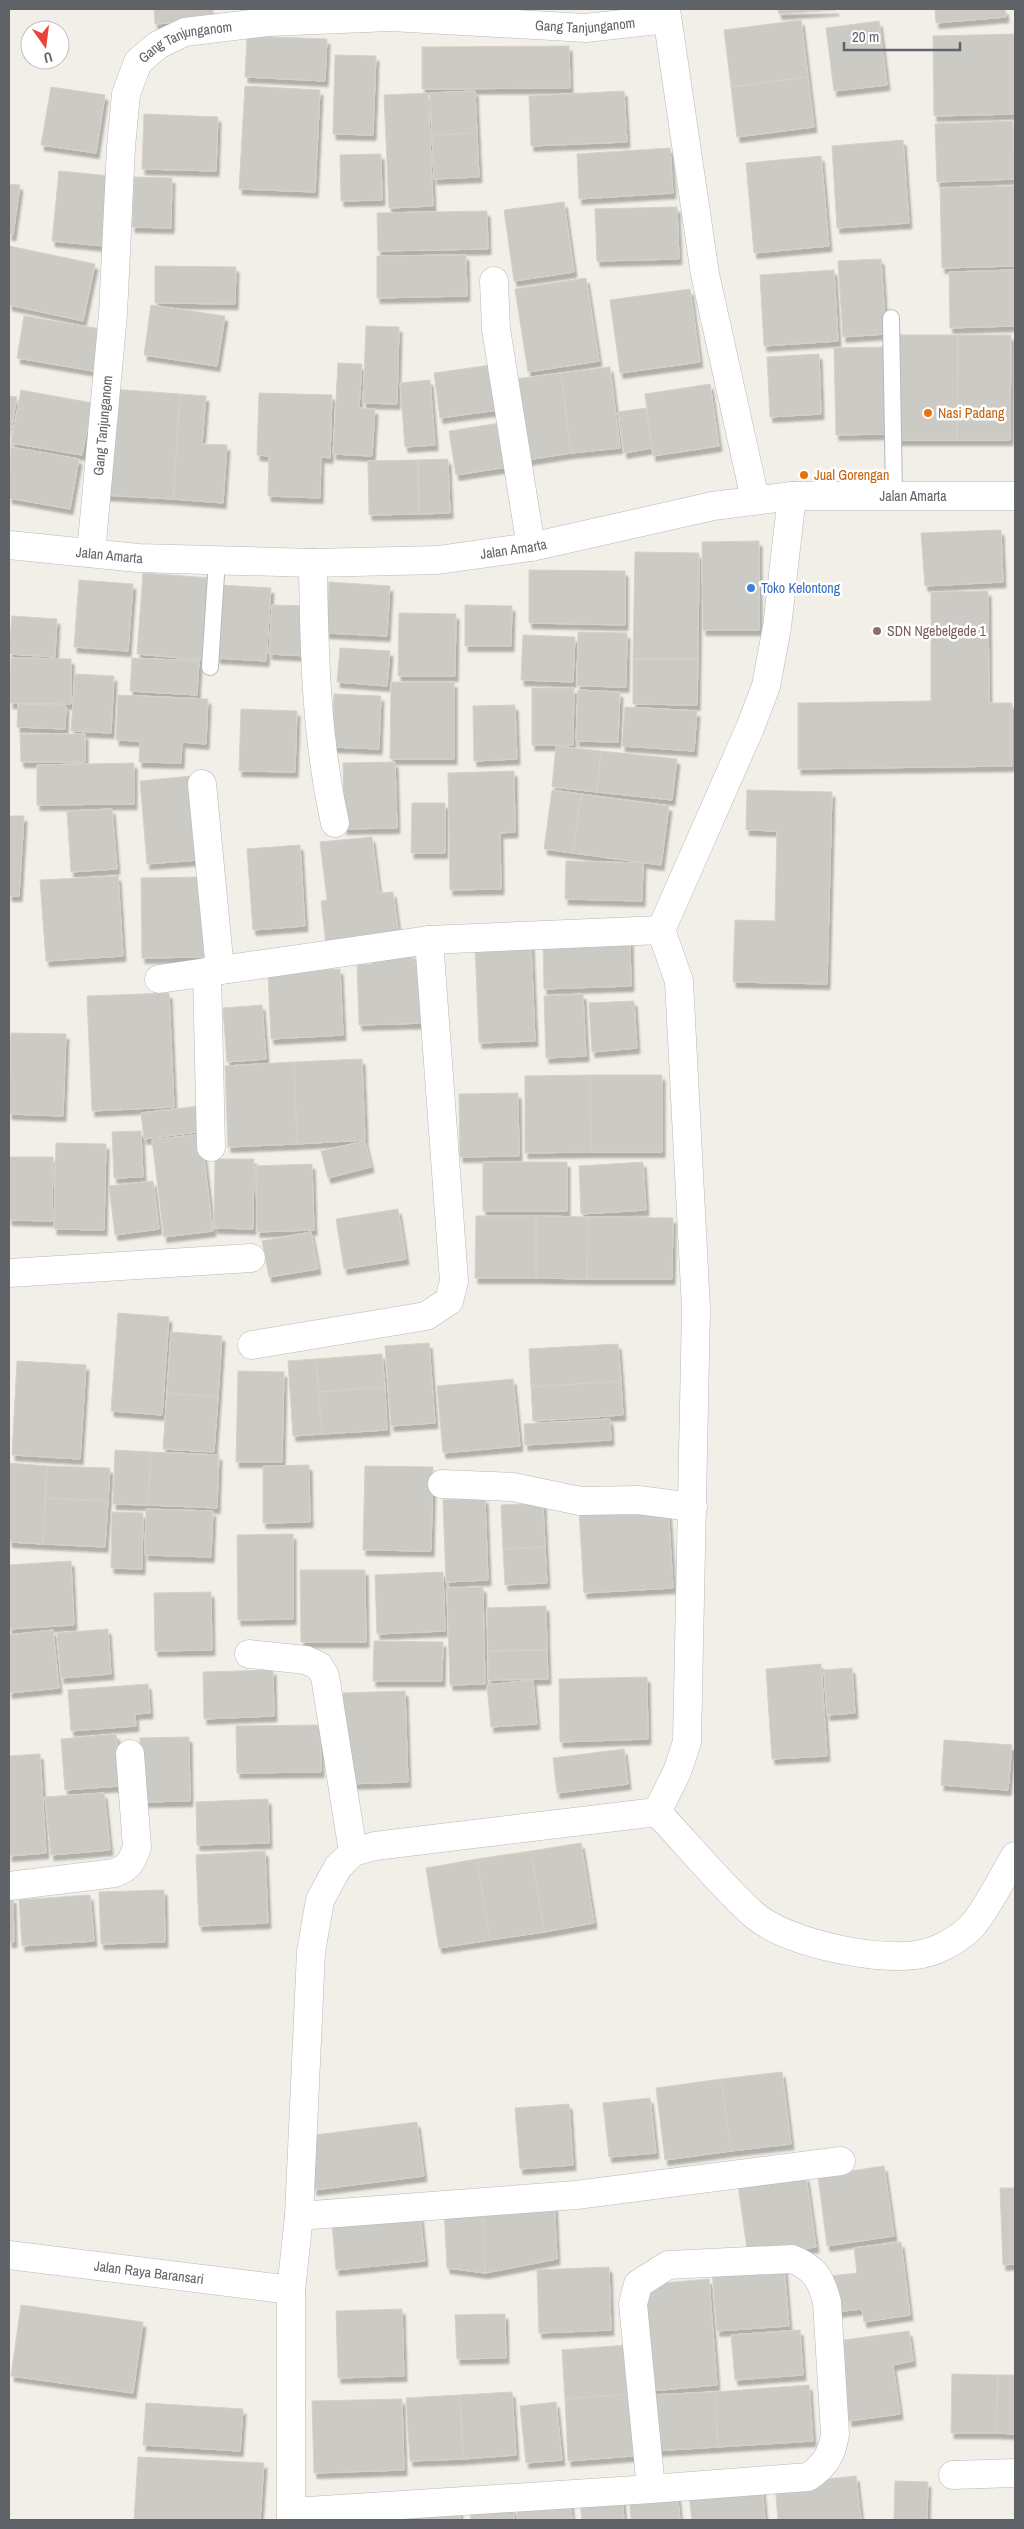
<svg xmlns="http://www.w3.org/2000/svg" width="1024" height="2529" font-family="'Archivo Narrow',sans-serif">
<style>
.building{fill:#cccac5;stroke:#d6d1c6;filter:url(#shadow)}
.lines{fill:none;stroke-linecap:round;stroke-linejoin:round}
.lane-casing{stroke:#b5b8bc;stroke-width:18}
.street-casing{stroke:#b5b8bc;stroke-width:29}
.lane{stroke:#fff;stroke-width:16}
.street{stroke:#fff;stroke-width:28}
.food-dot{fill:#e8710a;stroke:#fff;stroke-width:2}
.shop-dot{fill:#3f7fe0;stroke:#fff;stroke-width:2}
.education-dot{fill:#8d6e63;stroke:#fff;stroke-width:2}
.labels{text-anchor:middle;dominant-baseline:central;stroke-width:5;stroke-linejoin:round;paint-order:stroke}
.street-label{font-size:14px;fill:#5f6368;stroke:#fff}
.food-label{font-size:14px;fill:#c56008;stroke:#fff;text-anchor:start}
.shop-label{font-size:14px;fill:#366cbe;stroke:#fff;text-anchor:start}
.education-label{font-size:14px;fill:#785e54;stroke:#fff;text-anchor:start}
</style>
<defs>
<filter id="shadow"><feDropShadow dx="3" dy="5.5" stdDeviation="1" flood-color="#0004"/></filter>
</defs>
<rect width="100%" height="100%" fill="#f1efe8"/>
<path class="building" d="M154,9H213L214,20L155,24Z
M778,9H836V10L779,14Z
M935,9H1005L1006,17L936,23Z
M801,20L808,77L731,87L724,30Z
M879,21L887,85L834,91L826,28Z
M1015,34V114L934,116L933,36Z
M247,36L327,39L325,81L245,77Z
M569,46L570,88L422,89V47Z
M335,55L376,56L373,135L333,134Z
M808,77L814,127L737,137L731,87Z
M245,86L320,90L315,192L239,189Z
M51,87L105,95L96,153L41,145Z
M475,91L477,133L432,135L430,93Z
M624,91L627,142L531,146L529,96Z
M428,93L433,206L389,208L384,95Z
M144,114L218,117L216,171L142,169Z
M1013,121L1015,179L937,182L935,124Z
M477,133L479,177L434,179L432,135Z
M903,140L909,223L837,228L832,146Z
M670,148L673,193L579,199L577,154Z
M381,154L382,200L341,201L340,155Z
M821,156L829,246L754,253L746,163Z
M59,171L111,176L104,246L52,241Z
M134,177L172,178L171,228L132,227Z
M9,184L20,185L13,235H9Z
M1015,186V266L942,268L940,188Z
M564,202L574,272L514,281L504,210Z
M677,207L679,259L597,261L595,209Z
M487,211L488,249L378,251L377,213Z
M9,246L95,264L83,321L9,305Z
M466,255L467,296L377,298V256Z
M881,259L886,334L843,337L838,261Z
M155,266L236,267L235,304L155,303Z
M834,270L838,341L764,346L760,275Z
M1015,270V326L950,328L949,272Z
M586,278L599,361L528,372L515,289Z
M690,289L700,362L620,373L610,300Z
M151,305L225,316L217,366L144,355Z
M24,316L101,329L93,371L17,358Z
M366,326L399,327L397,404L363,403Z
M897,335H958L957,440H896Z
M958,335H1011L1010,440H957Z
M884,347L886,434L836,435L834,348Z
M819,354L821,414L770,417L767,357Z
M338,363L362,364L359,408L375,409L372,456L333,454Z
M491,365L498,410L440,418L434,373Z
M610,367L620,448L571,453L561,373Z
M561,373L571,453L527,460L516,379Z
M430,380L435,445L405,447L400,383Z
M710,384L719,446L653,456L645,394Z
M111,389L180,394L173,499L103,495Z
M21,390L92,403L82,455L11,443Z
M259,393L332,395L330,458L321,457L320,498L268,496L269,456L257,455Z
M180,394L206,396L202,444L227,445L223,503L173,499Z
M9,396L17,397L9,442Z
M646,408L652,448L624,453L618,412Z
M500,423L507,467L456,475L449,431Z
M11,447L79,459L70,509L9,498Z
M448,459L450,513L419,514L418,460Z
M418,460L419,514L369,515L368,461Z
M1001,530L1003,582L925,586L921,533Z
M759,541V630H703L702,542Z
M635,552L699,553L698,659H633Z
M529,570L625,571V625L529,623Z
M143,573L211,578L204,660L137,654Z
M79,580L133,584L128,651L74,647Z
M329,582L390,586L387,636L326,633Z
M221,585L271,588L266,661L217,658Z
M988,591L989,703H1012V766L798,769V703L931,701V592Z
M272,605L310,606L308,656L269,654Z
M465,605L512,606L511,646H465Z
M399,613L456,614L455,676H398Z
M12,616L57,619L55,657L9,654Z
M578,632L627,633L626,687L577,686Z
M523,635L575,637L573,682L521,680Z
M340,648L390,651L387,686L337,682Z
M11,658L71,659V704L10,703Z
M132,658L199,661L197,695L130,691Z
M633,659H698L697,705L633,704Z
M75,674L114,676L111,733L71,731Z
M391,682H454V759H390Z
M532,688H574L573,745H532Z
M578,690L620,692L618,742L576,741Z
M334,694L381,696L379,749L332,747Z
M118,695L208,699L206,744L182,742L181,763L139,762L140,741L116,740Z
M18,704L66,706L65,729L17,727Z
M515,705L517,759L474,761L473,706Z
M625,707L697,711L694,751L622,746Z
M241,709L297,711L295,772L239,771Z
M20,734H85V762H21Z
M556,746L601,751L597,792L552,787Z
M601,751L677,759L672,800L597,792Z
M395,762L397,828L344,829L343,763Z
M134,763V804L37,805V765Z
M514,771L515,832L500,833L501,889L450,890L448,773Z
M191,776L198,860L147,864L140,781Z
M552,790L581,794L573,853L544,849Z
M747,790L832,792L827,984L733,982L735,920L775,921L777,831L746,830Z
M581,794L669,806L661,865L573,853Z
M412,803H445V853H411Z
M112,809L117,869L71,872L67,811Z
M9,816H24L19,896H9Z
M372,837L379,893L393,892L399,937L326,945L321,901L327,900L320,842Z
M300,845L305,926L253,930L247,849Z
M566,861L643,863L642,901L565,899Z
M118,876L123,956L46,961L40,880Z
M205,877L207,957L142,958L141,878Z
M630,939L631,986L544,989L543,942Z
M531,944L535,1041L479,1043L475,946Z
M412,953L413,963L427,962L429,1023L359,1025L357,965L372,964V954Z
M340,969L343,1035L271,1039L268,973Z
M169,993L174,1107L92,1111L87,996Z
M583,994L586,1056L546,1058L544,996Z
M634,1001L637,1048L592,1052L589,1003Z
M262,1005L266,1059L227,1062L223,1008Z
M11,1033L66,1034L63,1116L9,1114Z
M362,1059L365,1140L297,1144L294,1062Z
M294,1062L297,1144L228,1147L225,1066Z
M590,1075H662V1152H591Z
M590,1075L591,1152L525,1153V1076Z
M518,1093L519,1156L460,1157L459,1094Z
M200,1106L203,1131L144,1139L141,1113Z
M141,1131L143,1177L114,1178L112,1132Z
M201,1134L213,1231L164,1237L152,1140Z
M365,1141L371,1167L328,1178L321,1151Z
M56,1143L106,1144L104,1230L54,1229Z
M9,1157H53L52,1221L9,1220Z
M215,1159H254L253,1229L214,1228Z
M483,1162H567V1211H483Z
M643,1162L646,1210L581,1214L579,1166Z
M312,1164L314,1230L257,1232L256,1166Z
M153,1181L159,1229L115,1235L109,1186Z
M398,1209L406,1259L344,1269L336,1219Z
M476,1216H536V1278H475Z
M536,1216L588,1217L587,1279L536,1278Z
M588,1217L673,1218L672,1279H587Z
M311,1232L318,1269L269,1277L262,1241Z
M118,1313L169,1317L162,1415L111,1411Z
M171,1332L222,1336L218,1397L167,1393Z
M429,1343L435,1423L391,1426L385,1346Z
M618,1344L621,1381L531,1387L529,1349Z
M382,1354L385,1387L318,1392L316,1359Z
M316,1359L322,1434L293,1436L288,1361Z
M17,1361L86,1365L80,1459L12,1455Z
M238,1371L284,1372L282,1462H236Z
M513,1379L520,1446L443,1453L437,1386Z
M621,1381L623,1415L533,1421L531,1387Z
M385,1387L387,1430L322,1434L318,1392Z
M167,1393L218,1397L214,1452L163,1449Z
M610,1419L611,1440L525,1445L524,1424Z
M115,1450L151,1452L148,1505L113,1504Z
M151,1452L219,1455L217,1508L148,1505Z
M9,1463L47,1466L43,1544L9,1542Z
M309,1465L310,1522L263,1523V1466Z
M47,1466L110,1468L108,1501L45,1498Z
M365,1466L433,1467L431,1551L363,1550Z
M45,1498L108,1501L105,1547L43,1544Z
M485,1498L488,1580L446,1582L443,1500Z
M543,1503L545,1547L503,1549L501,1505Z
M668,1506L673,1588L584,1593L579,1511Z
M146,1509L213,1511L211,1557L145,1555Z
M112,1512L143,1513L142,1569L111,1568Z
M293,1534V1619L238,1620L237,1535Z
M545,1547L547,1583L505,1585L503,1549Z
M71,1561L74,1625L9,1629V1565Z
M300,1570H365L366,1642H301Z
M443,1572L445,1631L377,1634L375,1575Z
M483,1587L485,1684L450,1685L447,1588Z
M211,1592L212,1650L155,1651L154,1593Z
M546,1606L547,1650L488,1651L487,1608Z
M108,1629L111,1674L61,1678L57,1633Z
M53,1630L59,1688L9,1693V1635Z
M374,1641L443,1642L442,1681H373Z
M547,1650L548,1679L488,1680V1651Z
M821,1664L827,1756L772,1759L766,1669Z
M852,1668L855,1713L827,1715L824,1670Z
M273,1670L274,1716L204,1719L203,1672Z
M647,1677L648,1739L560,1742L559,1679Z
M533,1680L537,1724L491,1727L487,1685Z
M148,1684L150,1713L135,1714L136,1726L71,1731L68,1690Z
M405,1691L408,1782L346,1784L343,1693Z
M320,1725L321,1772L237,1773L236,1726Z
M116,1734L120,1786L65,1790L61,1739Z
M189,1737L190,1801L141,1802L140,1738Z
M944,1740L1012,1745L1008,1790L941,1785Z
M624,1749L628,1784L557,1793L553,1758Z
M40,1754L46,1853L9,1856V1756Z
M104,1793L110,1850L51,1855L45,1797Z
M268,1799L269,1843L197,1845L196,1802Z
M581,1843L594,1923L544,1932L531,1851Z
M265,1851L268,1923L199,1926L196,1855Z
M531,1851L544,1932L490,1940L477,1859Z
M477,1859L490,1940L439,1948L426,1868Z
M164,1890L165,1942L101,1944L99,1892Z
M90,1895L94,1941L22,1946L19,1900Z
M9,1898H13L14,1942H9Z
M782,2072L791,2144L731,2151L721,2079Z
M721,2079L731,2151L665,2160L656,2088Z
M650,2098L656,2153L609,2157L603,2103Z
M569,2104L573,2165L520,2169L515,2108Z
M417,2122L424,2176L314,2190L307,2136Z
M884,2166L894,2236L827,2246L818,2176Z
M806,2176L816,2247L748,2256L738,2185Z
M1000,2188H1015V2264L1003,2265Z
M554,2198L557,2259L485,2273L483,2212Z
M444,2207L483,2212L485,2273L447,2268Z
M420,2215L425,2261L336,2270L332,2224Z
M901,2242L910,2315L864,2322L862,2309L835,2312L830,2276L857,2273L854,2248Z
M784,2265L789,2326L717,2331L712,2270Z
M609,2267L611,2330L539,2333L537,2270Z
M709,2279L717,2385L651,2391L642,2285Z
M21,2305L143,2322L133,2393L11,2376Z
M402,2309L404,2376L338,2378L336,2311Z
M505,2314L506,2358L457,2359L455,2315Z
M800,2330L803,2375L735,2380L731,2335Z
M909,2331L913,2361L893,2365L900,2414L849,2421L837,2341Z
M627,2345L630,2394L565,2399L562,2350Z
M952,2374L998,2375L996,2433H951Z
M998,2375H1015V2434L996,2433Z
M809,2385L813,2441L718,2447L715,2392Z
M512,2392L516,2455L463,2459L460,2395Z
M715,2392L718,2447L653,2451L650,2395Z
M630,2394L633,2456L568,2461L565,2399Z
M460,2395L463,2459L410,2461L406,2398Z
M402,2399L404,2470L314,2473L312,2401Z
M556,2402L562,2460L526,2463L520,2406Z
M146,2403L243,2409L240,2451L143,2445Z
M138,2457L264,2463L260,2520H134Z
M856,2476L861,2520H778L775,2485Z
M895,2481L928,2482L927,2520H894Z
M762,2486L765,2520H692L689,2494Z
M677,2492L680,2520H631L629,2496Z
M622,2495L624,2520H582L580,2499Z
M570,2499L572,2520H518L517,2505Z
M459,2508L460,2520H412V2511Z
M513,2508L514,2520H471L470,2512Z"/>
<g class="lines">
<defs>
<path id="lane" d="M891,318L894,495
M210,667L217,560"/>
<g id="street">
<path d="M666,9L705,274L755,499"/>
<path d="M494,281L496,329L531,547"/>
<path id="s1" d="M9,545L138,558L313,563L438,560L531,547L713,506L792,496H1015"/>
<path id="s2" d="M91,553L113,314L121,147L126,94L138,62L158,45L185,32L267,22L391,17L586,28L667,19"/>
<path d="M313,563C314,651 316,737 335,823"/>
<path d="M202,784L220,970"/>
<path d="M207,972L211,1147"/>
<path d="M159,979L429,940L661,930"/>
<path d="M9,1273L251,1258"/>
<path d="M252,1345L426,1316L449,1301L454,1281L429,940"/>
<path d="M442,1484L513,1487L580,1501L638,1500L693,1507"/>
<path d="M249,1654L306,1660L319,1666L325,1676L353,1852"/>
<path d="M657,1812C688,1845 720,1884 753,1914C784,1942 873,1961 915,1955C935,1953 957,1941 971,1927C984,1914 1005,1873 1015,1856"/>
<path d="M9,1886L115,1873C129,1867 132,1862 137,1847L130,1754"/>
<path d="M299,2216L576,2195L841,2161"/>
<path id="s3" d="M9,2255L291,2290"/>
<path d="M953,2475L1015,2473"/>
<path d="M292,2512L651,2489L808,2477C825,2466 832,2454 835,2434L827,2302C821,2279 815,2268 792,2259L668,2265L638,2284L633,2304L651,2489"/>
<path d="M291,2520V2290L299,2216L311,1952L320,1900L338,1867L353,1852L375,1846L657,1812L677,1772L687,1742L696,1309L679,981L661,930L750,728L766,686L777,627L792,496"/>
</g>
</defs>
<use href="#lane" class="lane-casing"/>
<use href="#street" class="street-casing"/>
<use href="#lane" class="lane"/>
<use href="#street" class="street"/>
</g>
<g class="food-dot">
<circle cx="928" cy="413" r="5"/>
<circle cx="804" cy="475" r="5"/>
</g>
<circle class="shop-dot" cx="751" cy="588" r="5"/>
<circle class="education-dot" cx="877" cy="631" r="5"/>
<g class="labels">
<g class="street-label">
<text stroke="none"><textPath href="#s2" startOffset="952">Gang Tanjunganom</textPath></text>
<text stroke="none"><textPath href="#s2" startOffset="548">Gang Tanjunganom</textPath></text>
<text stroke="none"><textPath href="#s2" startOffset="128">Gang Tanjunganom</textPath></text>
<text stroke="none"><textPath href="#s1" startOffset="911">Jalan Amarta</textPath></text>
<text stroke="none"><textPath href="#s1" startOffset="506">Jalan Amarta</textPath></text>
<text stroke="none"><textPath href="#s1" startOffset="101">Jalan Amarta</textPath></text>
<text stroke="none"><textPath href="#s3" startOffset="141">Jalan Raya Baransari</textPath></text>
</g>
<g class="food-label">
<text x="938" y="413">Nasi Padang</text>
<text x="814" y="475">Jual Gorengan</text>
</g>
<g class="shop-label">
<text x="761" y="588">Toko Kelontong</text>
</g>
<g class="education-label">
<text x="887" y="631">SDN Ngebelgede 1</text>
</g>
</g>
<rect width="1024" height="2529" fill="none" stroke="#5f6368" stroke-width="20"/>
<g transform="translate(45 45) rotate(166)"><circle r="24" fill="#ffffff" stroke="#bfc1c3"/>
<path d="M0-4L9 19L0 12L-9 19Z" fill="#ea4335"/>
<text y="-8" font-size="14" font-weight="bold" text-anchor="middle" fill="#5f6368">U</text>
</g>
<path d="M844 42v8h116v-8" fill="none" stroke="#5f6368" stroke-width="2.5"/>
<text x="852" y="42" font-size="15" fill="#5f6368" stroke="#ffffff" stroke-width="4" paint-order="stroke">20 m</text>
</svg>
